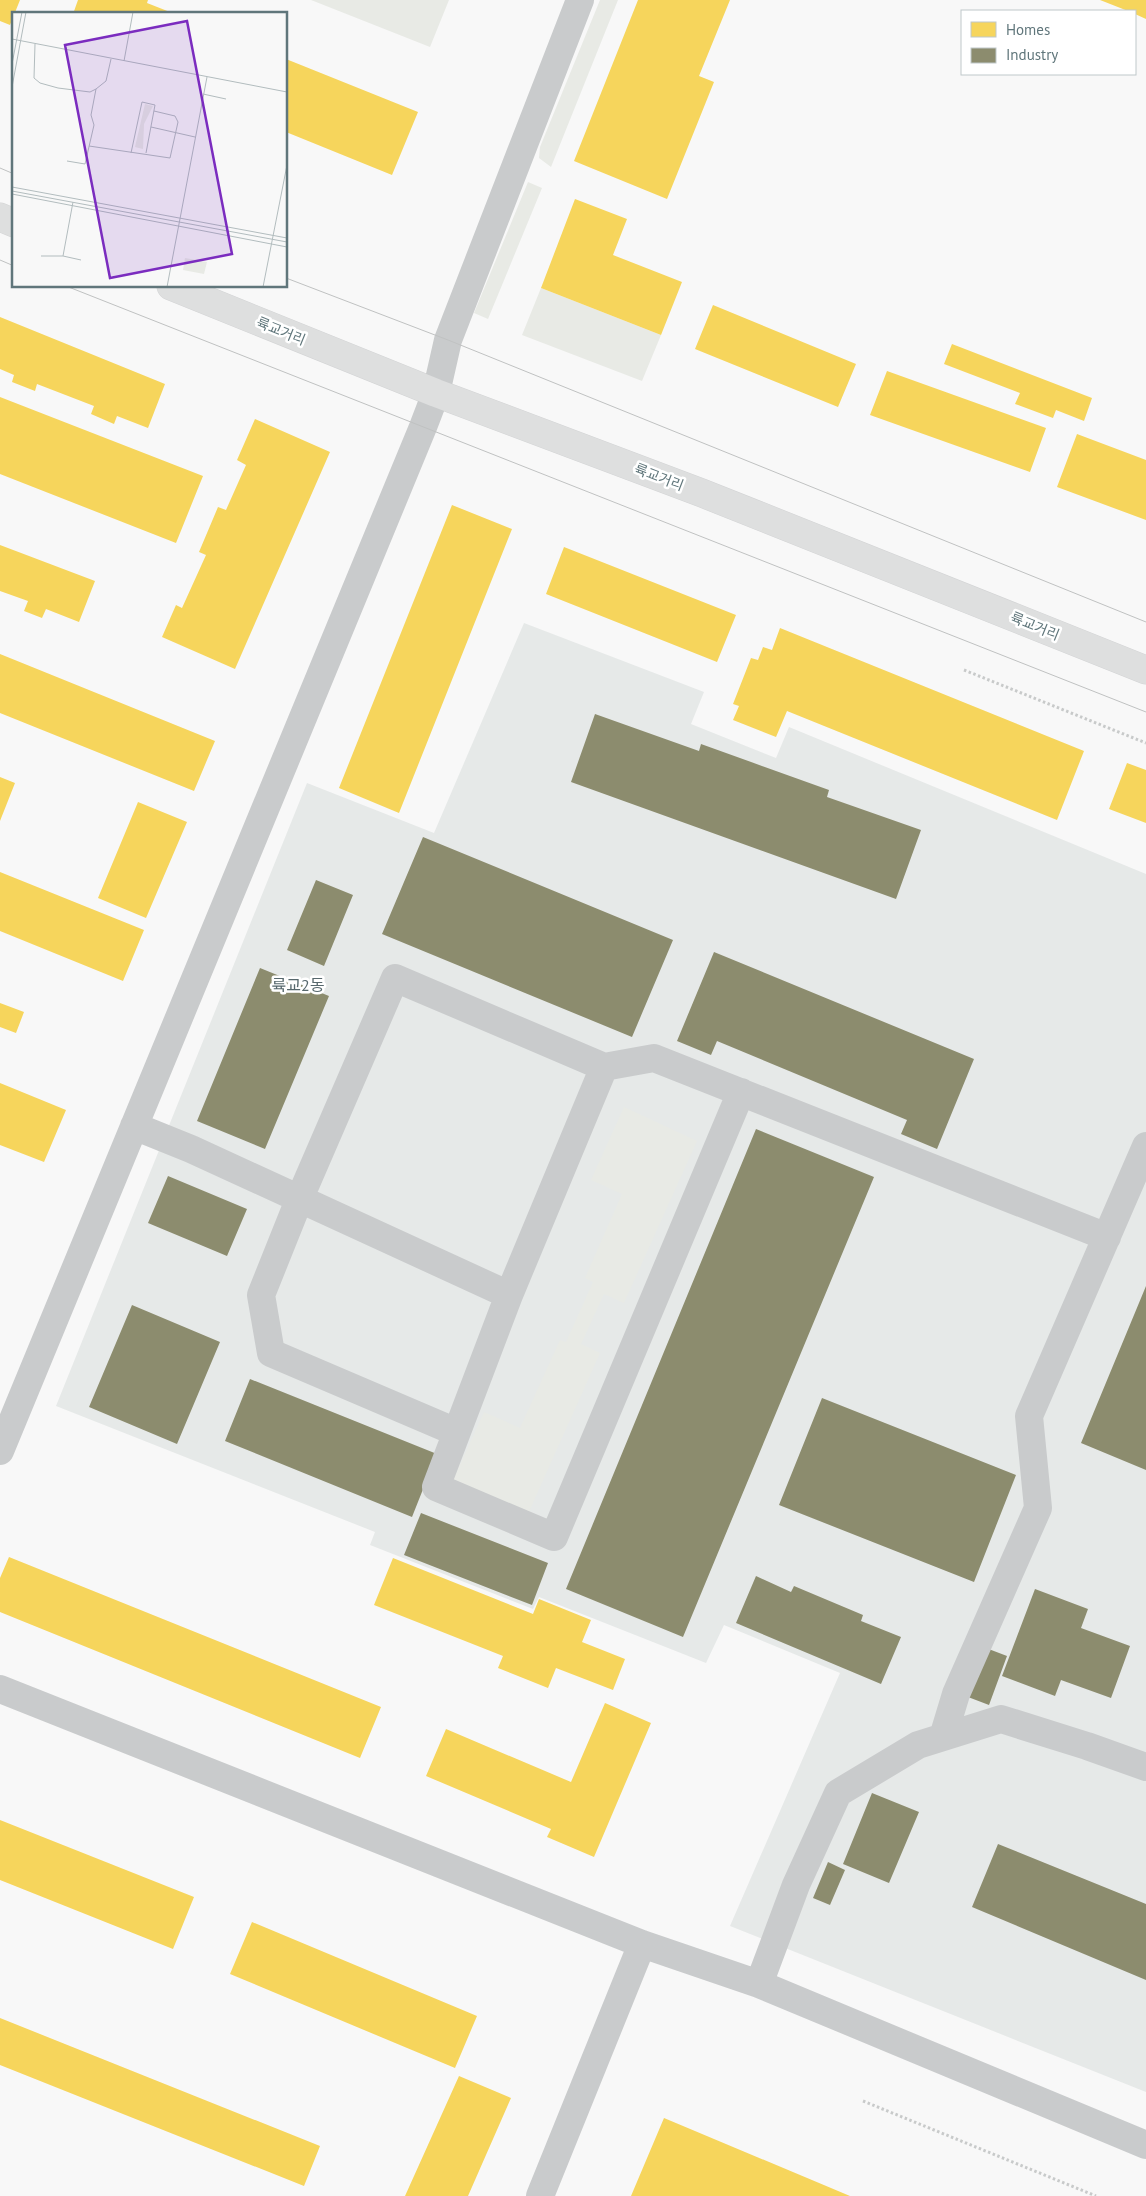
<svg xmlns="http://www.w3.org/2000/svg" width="1146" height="2196" font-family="'PT Sans','Noto Sans KR',sans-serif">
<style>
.built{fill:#e6e9e8}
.green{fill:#e8eae5}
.homes{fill:#f6d55c}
.industry{fill:#8c8c6e}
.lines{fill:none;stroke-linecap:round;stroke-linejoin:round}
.major-casing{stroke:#d3d4d5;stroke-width:29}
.path{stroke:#c8caca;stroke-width:3;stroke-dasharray:2.5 2.5;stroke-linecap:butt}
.minor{stroke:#c9cbcc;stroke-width:28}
.major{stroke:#dedfdf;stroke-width:28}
.tram{stroke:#c0c2c2;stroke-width:1}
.labels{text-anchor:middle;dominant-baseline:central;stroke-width:5;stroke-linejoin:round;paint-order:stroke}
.street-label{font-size:14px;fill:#60767b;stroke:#fff}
.quarter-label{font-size:16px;fill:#57686d;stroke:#fff}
.inset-road{fill:none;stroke:#b2bcbe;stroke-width:1}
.view{fill:#7b2cbf;fill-opacity:0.15;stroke:#7b2cbf;stroke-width:2.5}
.inset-edge{fill:none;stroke:#60767b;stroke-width:2.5}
</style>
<rect width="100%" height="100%" fill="#f8f8f8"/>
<path class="built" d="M524,623L704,692L691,724L776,758L789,727L1146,874V2092L730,1926L840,1673L724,1625L706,1663L539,1597L533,1609L370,1545L375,1532L56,1406L307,783L434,833Z"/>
<path class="green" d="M311,0H449L430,47Z
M600,0H618L551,167L539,158L540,147Z
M528,182L542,188L488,319L474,313Z
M541,288L661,335L642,381L522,335Z
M624,1107L697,1141L624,1303L604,1294L581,1344L600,1353L528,1514L453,1480L484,1412L520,1428L560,1340L566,1342L593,1282L585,1278L622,1194L591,1180Z"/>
<path class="homes" d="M0,0H20L10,25L0,21Z
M78,0H148L147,3L175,14H73Z
M638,0H730L699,76L714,82L667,199L574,161Z
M1100,0H1146V19L1135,14V11H1128Z
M286,59L418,112L392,175L286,132Z
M575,199L627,219L613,255L682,282L661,335L541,288Z
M713,305L856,364L838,407L695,349Z
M0,317L165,384L148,428L117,416L114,424L91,414L94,406L37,384L35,391L12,382L14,375L0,369Z
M952,344L1092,398L1084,421L1056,410L1053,418L1015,404L1020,393L944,364Z
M887,371L1046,428L1030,472L870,415Z
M0,397L203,476L176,543L0,474Z
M255,419L330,452L235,669L162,637L176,605L182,608L206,555L199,552L218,507L226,510L246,465L237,460Z
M1077,434L1146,460V520L1057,487Z
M452,505L512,529L399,813L339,788Z
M0,545L95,581L79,622L46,609L42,618L24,611L28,601L0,591Z
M564,547L736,615L717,662L546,594Z
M780,628L1084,751L1057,820L787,711L776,737L733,720L739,706L733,704L751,658L758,660L763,647L772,650Z
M0,654L215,741L194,791L0,713Z
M1127,763L1146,770V823L1109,809Z
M0,777L15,783L0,821Z
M138,802L187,822L146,918L98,898Z
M0,872L144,930L123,981L0,931Z
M0,1003L24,1012L16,1033L0,1027Z
M0,1083L66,1110L44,1162L0,1145Z
M9,1557L381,1707L360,1758L0,1612V1578Z
M393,1558L533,1614L539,1599L591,1620L582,1642L625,1659L613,1690L556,1668L548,1688L498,1668L503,1656L374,1605Z
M605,1703L651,1723L594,1857L547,1837L551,1829L426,1776L446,1729L571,1782Z
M0,1820L194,1897L173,1949L0,1880Z
M252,1922L477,2016L455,2068L230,1974Z
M0,2018L320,2146L304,2186L0,2065Z
M459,2076L511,2098L468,2196H405Z
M664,2118L850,2196H631Z"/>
<path class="industry" d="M595,714L699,751L701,744L829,790L827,797L921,830L896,899L571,782Z
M423,837L673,940L632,1037L382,934Z
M316,880L353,895L324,966L287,950Z
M714,952L974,1059L937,1149L901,1134L907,1120L717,1041L711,1055L677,1041Z
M260,968L329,996L265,1149L197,1121Z
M756,1129L874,1177L683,1637L566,1589Z
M168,1176L247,1209L227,1256L148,1223Z
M1146,1286V1470L1081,1443Z
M132,1305L220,1342L177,1444L89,1407Z
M250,1379L437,1454L412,1517L225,1441Z
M822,1398L1016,1475L974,1582L779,1505Z
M421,1513L548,1563L532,1605L404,1555Z
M756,1576L791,1592L794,1586L863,1615L861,1621L901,1637L881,1684L736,1623Z
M1035,1589L1088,1609L1081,1628L1130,1646L1111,1698L1061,1680L1055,1696L1002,1676Z
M986,1648L1007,1656L989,1705L968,1697Z
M872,1793L919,1812L889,1883L843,1864Z
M998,1844L1146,1904V1980L972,1907Z
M828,1862L845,1870L830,1905L813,1898Z"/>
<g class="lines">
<defs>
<path id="major" d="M0,217L14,223
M171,286L436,393L702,493L1146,670"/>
</defs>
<use href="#major" class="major-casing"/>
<path class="path" d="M964,670L1146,743
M863,2101L1096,2196"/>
<path class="minor" d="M604,1067L509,1295L436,1487L554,1537L741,1092
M134,1126L191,1149L509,1295
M456,1432L271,1353L261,1295L299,1200L395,978L604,1067L654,1058L1107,1237
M0,1451L423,427L436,393L448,340L580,0
M0,1689L642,1944L759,1984L1146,2145
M943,1737L956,1694L1038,1508L1029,1416L1146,1146
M759,1984L796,1885L838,1793L918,1745L1001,1719L1087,1746L1146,1767
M540,2196L642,1944"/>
<use href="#major" class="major"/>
<path class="tram" d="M0,168L14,174
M0,260L14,266
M286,278L448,340L1146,622
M66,286L1146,712"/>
</g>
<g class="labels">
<g class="street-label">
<text transform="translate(281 331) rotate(22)">륙교거리</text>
<text transform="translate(659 477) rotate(21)">륙교거리</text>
<text transform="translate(1035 626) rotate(22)">륙교거리</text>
</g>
<g class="quarter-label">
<text x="298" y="985">륙교2동</text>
</g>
</g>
<g transform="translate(12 12)">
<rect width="275" height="275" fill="#f8f8f8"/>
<path d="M133,92L141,94L132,112L131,137L123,135ZM173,246L195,250L192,262L171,258Z" fill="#e8eae5"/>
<path class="inset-road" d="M0,27L275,80M23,32L22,66L28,71L46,76L78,80L84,77L94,69L99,47M112,49L121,0M0,52L10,0M0,75L14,0M191,82L214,87M139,115L183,125M77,134L158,146L166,110L163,104L142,99M119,141L130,90L143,93L134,141M55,149L73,152L82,113L79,103L84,77M0,175L275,226M0,179L275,230M0,182L275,235M61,190L51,244L69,248M29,244H51M155,275L195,65M251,275L275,153"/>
<path class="view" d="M175,9L220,242L98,266L53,33Z"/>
<rect width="275" height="275" class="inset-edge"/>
</g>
<rect x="961" y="10" width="175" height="65" fill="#ffffff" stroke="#bfc8ca"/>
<rect x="971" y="22" width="25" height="15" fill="#f6d55c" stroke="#bfc8ca"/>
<text x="1006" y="35" font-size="15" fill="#60767b">Homes</text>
<rect x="971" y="48" width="25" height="15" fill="#8c8c6e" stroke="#bfc8ca"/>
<text x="1006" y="60" font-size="15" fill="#60767b">Industry</text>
</svg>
